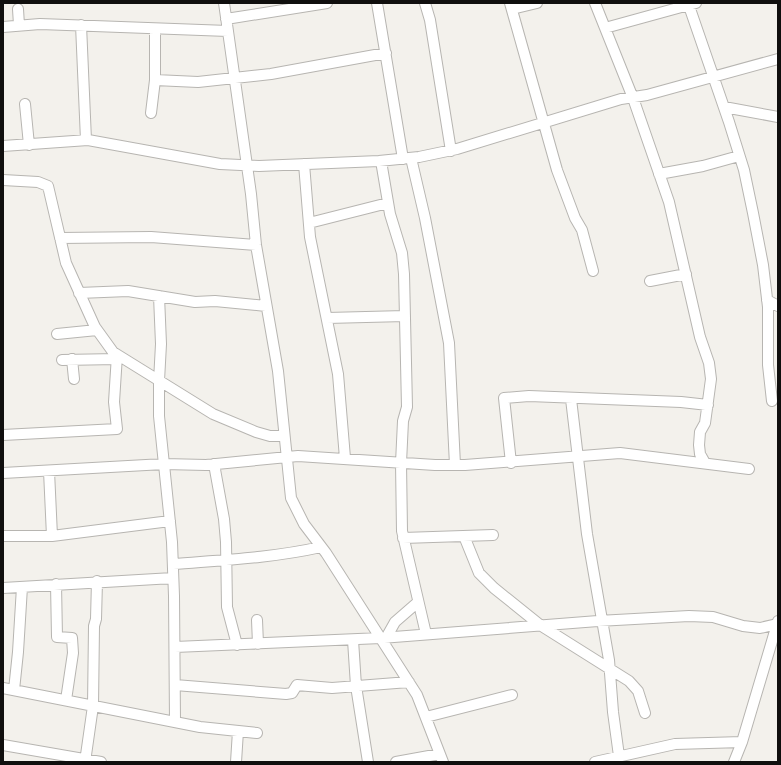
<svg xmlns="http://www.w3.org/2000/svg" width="781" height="765" font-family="Jost,sans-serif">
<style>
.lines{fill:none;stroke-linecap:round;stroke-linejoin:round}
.minor-casing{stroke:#b7b5b1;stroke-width:12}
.minor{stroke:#fff;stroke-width:10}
</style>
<rect width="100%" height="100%" fill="#f3f1ec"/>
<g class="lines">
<defs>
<path id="minor" d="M224,3L251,194L256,245L278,371L291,498L304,524L326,553L417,695L443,762
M377,3L403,159
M425,3L430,20L451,151
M510,3L557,170L575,218L582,230L593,271
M595,3L633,98L669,202L700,337L709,363L711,379L705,423L700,432L699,445L700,454L705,463
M688,3L729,122L744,170L753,213L763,265L768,307V365L772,401
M18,9L19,25
M512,9L537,3
M226,19L327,3
M81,25L86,140
M3,27L40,24L228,31
M605,28L696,3
M155,80L198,82L271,74L386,53
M25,104L29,145
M724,107L778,117
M151,113L155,80V29
M3,146L88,140L220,164L259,166L379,161L419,157L457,149L621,99L647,95L778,59
M411,158L425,218L449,343L455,465
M381,161L390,214L402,253L404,274L407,407L403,421L401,463L402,531L426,634
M304,164L310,237L338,374L345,458
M659,174L703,166L739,156
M3,180L38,182L48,186L66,263L95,327L113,352L213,414L256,432L270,436H284
M309,223L388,203
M60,238L151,237L256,245
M650,281L686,274
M79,293L128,291L195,302L215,301L266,306
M159,296L161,344L159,381V416L172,542L174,596L175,722
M767,300L778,306
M327,318L405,316
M57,334L97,330
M72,359L74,379
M62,360L117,359
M571,399L587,534L609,660L613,712L619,756
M3,435L117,429L114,402L117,355
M511,463L504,398L529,396L681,402L708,405
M214,464L224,519L226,542L227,607L237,645
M49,471L52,536
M3,473L164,464L206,465L298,456L435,465H465L620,453L749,469
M3,536H52L170,521
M464,536L479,573L494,588L540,625L629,681L638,691L645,713
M403,538L493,535
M173,564C222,560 272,558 321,547
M56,584L57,637L72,638L73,653L66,700
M3,588L173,578
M257,620L258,644
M386,638L395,622L418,602
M353,640L356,686L368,762
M175,647L381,638L598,621L689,616L713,617L743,626L760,628L777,624
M175,685L286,694L292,693L297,685L332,688L409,682
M3,688L200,727L257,733
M14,690L18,652L22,587
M426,717L512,695
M3,745L101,762
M85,762L93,706L94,626L96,619L97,581
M236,762L238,731
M396,762L440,754
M595,762L675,744L742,742
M734,762L742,742L778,621"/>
</defs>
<use href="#minor" class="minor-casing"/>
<use href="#minor" class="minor"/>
</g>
<rect width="781" height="765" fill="none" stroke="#100f0e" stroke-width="8"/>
</svg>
